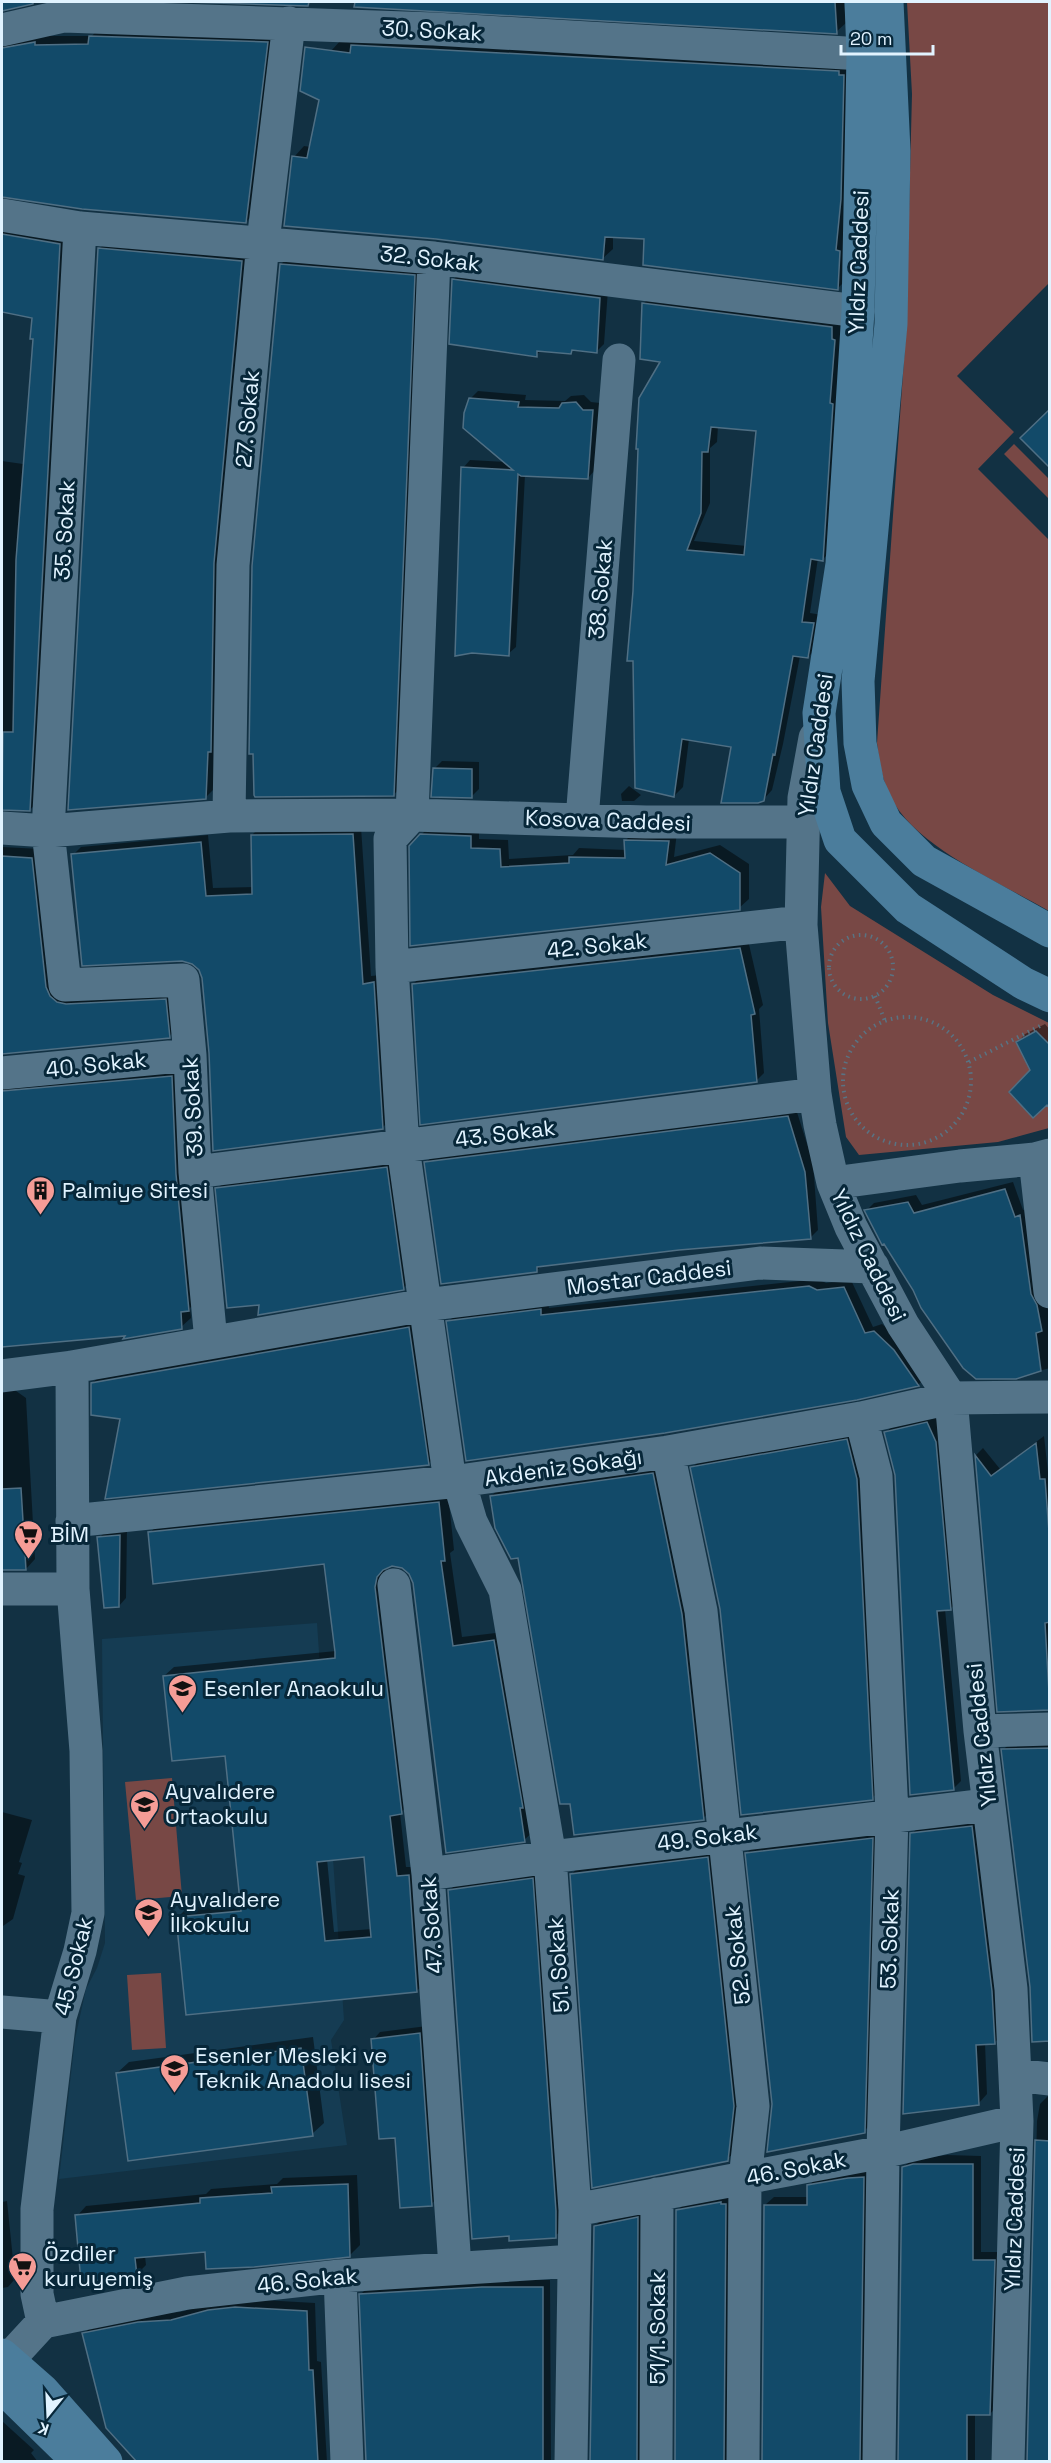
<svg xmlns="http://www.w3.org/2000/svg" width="1051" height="2463" font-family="'Space Grotesk',sans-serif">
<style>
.built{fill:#153c53}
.green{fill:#784845}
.shadow{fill:#0007;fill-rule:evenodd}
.building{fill:#124a69;stroke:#4f6f84;stroke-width:1.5;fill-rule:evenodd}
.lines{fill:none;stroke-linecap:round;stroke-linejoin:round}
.path{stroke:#597383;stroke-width:4;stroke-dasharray:1.5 4.5;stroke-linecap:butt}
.street{stroke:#547489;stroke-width:33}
.secondary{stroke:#4b7d9c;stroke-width:33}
.labels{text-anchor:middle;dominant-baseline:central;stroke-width:6;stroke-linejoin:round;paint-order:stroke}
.street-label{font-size:22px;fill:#e1f3ff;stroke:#072739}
.poi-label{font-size:22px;fill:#e1f3ff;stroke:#072739;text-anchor:start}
</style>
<rect width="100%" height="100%" fill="#123143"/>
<path class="built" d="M317,1623L344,2020L331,2040L347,2145L59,2179L75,2039L86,1989L97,1968L105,1943L102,1639Z"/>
<path class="green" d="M907,2H1049V283L957,376L1014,432L978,469L1049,540V911C1001,883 915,847 890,796C882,779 879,761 877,743L906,331L912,94Z
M1014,444L1049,479V499L1004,454Z
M825,873L850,906L993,995L1049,1023V1128L998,1142L859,1155L846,1137L828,1023L821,907Z
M172,1778L182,1896L136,1900L125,1782Z
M161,1973L166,2048L132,2050L127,1975Z"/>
<path class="shadow" d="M2,2H33L2,9Z
M228,2H309L306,4Z
M357,2H844L846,23L836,32L356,6Z
M100,27L277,33L255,212L246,222L2,196V36H92Z
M341,40L848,62V278L838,288L645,238L613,236V249L602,259L294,157L304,146L311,147L331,51Z
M2,224L69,235L39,800L30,810L2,809V461L23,464L32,384L29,383L34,338L33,316L2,311Z
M107,241L250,253L213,790L205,798L99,249Z
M291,255L423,266L403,786L393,795L281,264Z
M461,272L608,290L604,344L596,352L574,349L571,353L542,350L536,355L453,280Z
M652,295L841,318L832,550L823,559L818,558L810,613L822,615L817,648L808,657L800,656L783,744L772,790L763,800L732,746L689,739L683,787L674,796L663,361L643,304ZM718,426L757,430L747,546L694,541L710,503V448L717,442Z
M478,391L526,395L525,400L565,401L571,396L584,395L591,402L600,403L595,470L588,478L525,475L516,647L508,654L463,468L470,460L506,462L470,399Z
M442,761L479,762V789L471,797L434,769Z
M629,786L641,795L634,801H622L621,794Z
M431,825L479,827V839L508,840L509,859L573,855L579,848L626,850L625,841L634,832H677L674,857L720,845L749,864V899L739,908L412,944L421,835Z
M260,827H361L371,976L382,975L390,1120L382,1128L210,1053L203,978L199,968L73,855L81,847L208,835L213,888L254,887L252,835Z
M2,847L41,849L55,977L175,991L178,1027L169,1037L2,1053Z
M748,940L763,1005L759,1009L764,1073L756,1081L413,984L422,976Z
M1045,1024L1050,1030V1100L1018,1042L1025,1034Z
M181,1067L198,1300L190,1308L191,1318L181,1327L128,1335L2,1345V1079Z
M796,1109L813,1163L818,1230L810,1238L679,1249L542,1265L536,1271L426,1163L434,1154Z
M394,1160L411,1281L403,1288L217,1189L225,1181Z
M1013,1182L1023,1210L1030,1207L1050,1300V1368L1016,1377L915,1290L866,1211L874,1203L916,1195L922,1205Z
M818,1279L826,1283L851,1280L873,1327L882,1324L902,1342L926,1377L918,1385L857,1398L448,1322L456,1314L548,1302L549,1308Z
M417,1320L436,1456L428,1464L121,1418L92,1383L100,1376Z
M2,1381L26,1398L35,1559L26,1569H2Z
M935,1416L943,1434L958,1601L950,1609H945L961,1781L953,1789L896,1475L886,1433L893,1425Z
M856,1431L866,1469L881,1789L872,1798L721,1609L692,1468L701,1459Z
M1044,1436L1048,1472H1050V1709L999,1710L976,1455L983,1448L1000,1469Z
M662,1465L691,1604L713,1809L703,1818L571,1802L519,1556L491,1496L501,1487Z
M448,1493L454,1550L450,1553L462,1637L504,1632L534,1831L524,1840L411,1573L403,1567L392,1565L386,1567L384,1577L411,1803L400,1813L406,1867H418L426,1981L417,1991L178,1917L187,1908L242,1903L227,1754L164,1676L174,1667L336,1651L325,1563L150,1533L159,1523ZM366,1855L372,1929L334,1932L327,1859Z
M127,1528L126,1598L119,1606L99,1538L107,1530Z
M1050,1740V2039L1031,1987L1003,1750L1011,1742Z
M2,1812L32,1820L19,1862L22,1863L18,1874L25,1876L13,1919L3,1926L2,1932Z
M981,1817L1003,2034L994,2043H985L987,2094L978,2104L912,1834L921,1824Z
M881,1829L873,2122L864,2131L773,2104L747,1853L756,1844Z
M715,1850L741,2097L735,2152L727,2159L572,1874L579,1866Z
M540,1872L563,2229L555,2236L449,1891L457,1883Z
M427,2026L439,2197L431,2204L396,2136L373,2040L380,2032Z
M313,2037L324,2123L312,2134L117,2073L129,2062Z
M1048,2096L1050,2462H1028L1037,2121L1040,2104Z
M947,2155L981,2156V2252H1003L998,2405L990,2414H975V2462H898L903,2168L912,2159Z
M872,2169L864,2462H763L765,2205L774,2197H809V2186L817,2177Z
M357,2175L360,2245L350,2255L207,2250L145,2256L146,2265L136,2275L77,2216L86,2206L206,2194L211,2189L277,2184L283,2178Z
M729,2194L734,2462H676L677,2211L686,2202Z
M7,2201L15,2279L8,2287L2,2288V2202Z
M646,2210L648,2462H591L595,2226L604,2217Z
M491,2280H550L551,2462H367L361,2294L369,2286Z
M245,2299L315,2303L317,2361L321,2362L327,2462H136L84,2334L93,2325L147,2314L180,2312L218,2302Z
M2,2421L34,2450L31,2453L38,2462H2Z"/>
<path class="building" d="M2,2H33V4L2,11Z
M185,2H309L308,6Z
M355,2H835L837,34L354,7Z
M89,36L268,42L246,223L82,209L2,197V48L35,42V45L88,44Z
M351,45L839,71V75H844L841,199L836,250L840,251L838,290L643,265L644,239L605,237L603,260L436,239L284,226L292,156L307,158L319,100L300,91L305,47L350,53Z
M2,234L60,244L30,811L2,810L3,732H13L16,560L33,339H30L32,318L2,312Z
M98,248L242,261L214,563L211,752H208L206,799L68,810Z
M280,264L415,275L394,796L255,797L254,795L253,754H249L252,566Z
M452,279L600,298L597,353L572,350L571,354L537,351V357L449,344Z
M642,303L832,327V339L835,340L830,403L833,404L823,561L811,559L802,622L814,623L808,658L793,656L775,755L773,754L764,801L758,803H721L731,747L682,739L674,797L635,788L633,661H627L633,591L638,449H636L639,398L660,362L640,359ZM711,427L756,431L744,555L687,550L701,513L702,452H708Z
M469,398L519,402L518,407L559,408L562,403L576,402L583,410H593L588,479L521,476L518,474L509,656L472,653L455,656L461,467L513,470L463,428L464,413Z
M1050,409V468L1020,438Z
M433,768L472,769V798L431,797Z
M353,834L363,984L374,982L383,1129L213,1151L209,1053L202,978L199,970L192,964L182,961L82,966L71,854L201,842L206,896L252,894L251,835Z
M420,834L471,836V848L500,849L501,867L569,863V857L625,858L624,840L669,841L666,865L710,853L740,873V910L410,946L409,846Z
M2,856L32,858L46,987L50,996L57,1002L66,1004L166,999L170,1038L2,1054Z
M740,948L755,1014L751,1015L757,1082L420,1125L412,984Z
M1036,1031L1050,1045V1109L1047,1105L1033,1118L1009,1092L1030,1070L1016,1042Z
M172,1076L176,1174L189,1311L181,1312L182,1329L123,1339L125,1336L2,1347V1091Z
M788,1116L805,1172L811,1239L679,1250L537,1267V1272L441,1284L424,1162Z
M387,1167L404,1290L258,1315L259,1305L227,1308L215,1188Z
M1005,1189L1015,1217L1020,1215L1031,1294L1037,1305L1042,1331L1036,1333L1041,1371L1016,1379H976L963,1368L921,1308L913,1290L884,1244L882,1245L864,1210L908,1202L914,1213Z
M809,1286L817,1290L844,1287L865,1333L874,1331L894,1350L919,1386L857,1400L665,1433L466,1461L446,1321L541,1309V1315Z
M409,1327L429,1465L105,1499L120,1419L91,1415V1383Z
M927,1422L936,1442L951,1610L937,1611L954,1790L910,1795L895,1475L884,1432Z
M847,1439L857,1479L873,1800L741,1815L720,1609L690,1467Z
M1036,1443L1040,1479H1045L1050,1545V1622L1045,1623L1050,1710L997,1712L975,1455L991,1476Z
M653,1473L682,1614L704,1820L574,1835L570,1804H560L518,1558L511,1559L495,1528L490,1496Z
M21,1488L26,1570H2V1489Z
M439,1502L445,1561H441L453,1646L494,1640L523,1808H520L525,1842L446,1853L413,1583L409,1574L402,1568L392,1566L383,1570L377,1577L375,1587L402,1814L390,1816L397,1876L409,1875L417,1992L186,2015L176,1917L241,1911L225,1756L172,1761L163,1676L335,1658V1652L324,1564L153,1584L148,1532ZM364,1857L371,1937L325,1941L317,1862Z
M120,1535L119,1607L104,1608L97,1537Z
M1050,1748V2041L1032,2042L1030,1987L1001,1749Z
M972,1826L992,1991L995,2044L976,2045L979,2105L903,2114L910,1833Z
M873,1838L865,2133L767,2152L772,2104L745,1853Z
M708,1857L734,2106L728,2161L592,2188L570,1874Z
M533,1878L556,2211V2238L509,2241V2236L472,2239L448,1890Z
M420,2033L432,2206L400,2208L395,2138L379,2139L371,2039Z
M301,2048L313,2136L128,2161L116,2073Z
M1035,2140L1050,2141V2462H1027Z
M913,2164H973V2260H995L990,2415H967V2462H898L902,2167Z
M864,2177L860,2462H762L764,2205H807V2185L848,2178Z
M348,2184L350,2257L254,2267L206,2269L205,2252L135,2258L137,2276L81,2282L75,2215L200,2203V2198L272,2193L271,2187Z
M721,2202V2204H726L724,2462H675L676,2210Z
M638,2217L637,2462H590L594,2226Z
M482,2287H543V2462H366L359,2294Z
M235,2307L307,2311L309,2370H313L318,2462H137L106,2428L82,2333L138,2322L171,2320L208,2310Z"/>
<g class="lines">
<path class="path" d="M829 967a32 32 0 1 1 64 0a32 32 0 1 1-64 0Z
M875,996L885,1021
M843 1081a64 64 0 1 1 128 0a64 64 0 1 1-128 0Z
M969,1062L1040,1026"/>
<path class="street" d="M2,30L64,16L434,29L863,54
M2,215L80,228L434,258L858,311
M80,228L48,831L65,985L183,980L190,1055L195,1172L211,1341
M434,258L412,815L390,839L392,967L403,1147L450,1482
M815,738L804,798L801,925L815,1094L820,1125L833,1183L851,1227L903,1325L951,1398L980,1731L1011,1989L1017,2121L1008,2462
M229,816L233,565L263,242L289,23
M582,819L619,360
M2,828L48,831L229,816L412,815L646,822H803
M392,967L801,922
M2,1073L190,1055
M1035,1159L1050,1292
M195,1172L815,1094
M833,1183L960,1166L1035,1159L1050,1155
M2,1376L72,1367L425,1305L760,1263L873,1267
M861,1418L876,1476L892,1814L883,2152L879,2462
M668,1452L701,1611L753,2106L745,2179L743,2462
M459,1481L471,1522L505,1590L550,1857L575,2210L571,2462
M72,1521L459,1481L668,1452L861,1418L951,1398L1050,1397
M394,1585L428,1874L455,2267
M2,1589H73
M980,1731L1050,1729
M428,1874L550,1857L987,1805
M2,2012L60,2017
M1015,2075L1050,2079
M575,2210L883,2152L1017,2121
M340,2276L347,2462
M43,2322L187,2293L340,2276L574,2261
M8,2360L43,2322L37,2294V2209L60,2017L80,1951L88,1913L86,1751L73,1589L72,1367
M656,2462L657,2194"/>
<path class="secondary" d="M861,2L863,54L858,311L842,564L819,713L824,792L840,840L908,908L1023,983L1050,996
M887,2L894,151L891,324L858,681L860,743L868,785L886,823L924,861L1050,931
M2,2355L43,2391L106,2462
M2,2387L79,2462"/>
</g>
<defs>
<symbol id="building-pin" viewBox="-11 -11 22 30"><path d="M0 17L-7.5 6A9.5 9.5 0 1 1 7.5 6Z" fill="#f59c96" stroke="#072739"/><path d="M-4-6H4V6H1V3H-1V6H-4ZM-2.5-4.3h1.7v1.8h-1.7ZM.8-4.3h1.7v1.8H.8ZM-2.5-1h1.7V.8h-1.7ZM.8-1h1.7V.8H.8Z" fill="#111"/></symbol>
<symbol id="supermarket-pin" viewBox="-11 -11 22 30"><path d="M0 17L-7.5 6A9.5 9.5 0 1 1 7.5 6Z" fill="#f59c96" stroke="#072739"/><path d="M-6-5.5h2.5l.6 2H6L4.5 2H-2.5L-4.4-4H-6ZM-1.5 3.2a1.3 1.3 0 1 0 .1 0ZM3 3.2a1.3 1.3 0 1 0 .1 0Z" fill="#111"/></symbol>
<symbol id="school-pin" viewBox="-11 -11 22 30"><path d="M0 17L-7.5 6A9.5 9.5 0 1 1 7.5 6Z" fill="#f59c96" stroke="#072739"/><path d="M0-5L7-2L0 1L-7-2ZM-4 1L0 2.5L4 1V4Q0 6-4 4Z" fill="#111"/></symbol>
</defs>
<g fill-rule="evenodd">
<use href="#building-pin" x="24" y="1174" width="33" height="45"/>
<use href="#supermarket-pin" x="12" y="1518" width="33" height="45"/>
<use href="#school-pin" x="166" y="1672" width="33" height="45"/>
<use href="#school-pin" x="128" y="1788" width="33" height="45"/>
<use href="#school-pin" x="132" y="1896" width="33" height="45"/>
<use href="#school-pin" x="158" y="2052" width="33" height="45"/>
<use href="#supermarket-pin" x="6" y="2250" width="33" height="45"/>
</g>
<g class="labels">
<g class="street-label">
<text transform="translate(432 30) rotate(3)">30. Sokak</text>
<text transform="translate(430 258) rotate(6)">32. Sokak</text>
<text transform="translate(858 262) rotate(-88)">Yıldız Caddesi</text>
<text transform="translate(247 419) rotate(-85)">27. Sokak</text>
<text transform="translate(64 530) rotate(-87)">35. Sokak</text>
<text transform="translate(600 589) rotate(-85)">38. Sokak</text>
<text transform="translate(815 745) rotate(-82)">Yıldız Caddesi</text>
<text transform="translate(608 820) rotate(2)">Kosova Caddesi</text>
<text transform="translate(597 945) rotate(-6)">42. Sokak</text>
<text transform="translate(96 1064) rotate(-6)">40. Sokak</text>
<text transform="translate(192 1107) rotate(-93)">39. Sokak</text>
<text transform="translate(505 1133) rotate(-7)">43. Sokak</text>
<text transform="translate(869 1255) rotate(64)">Yıldız Caddesi</text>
<text transform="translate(649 1277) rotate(-7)">Mostar Caddesi</text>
<text transform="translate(563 1467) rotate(-8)">Akdeniz Sokağı</text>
<text transform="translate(981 1735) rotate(-96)">Yıldız Caddesi</text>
<text transform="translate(707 1837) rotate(-7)">49. Sokak</text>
<text transform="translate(431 1925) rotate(-94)">47. Sokak</text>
<text transform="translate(889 1939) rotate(-88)">53. Sokak</text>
<text transform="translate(737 1955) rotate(-96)">52. Sokak</text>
<text transform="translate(558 1965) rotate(-94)">51. Sokak</text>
<text transform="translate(73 1966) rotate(-76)">45. Sokak</text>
<text transform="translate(796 2168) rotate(-11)">46. Sokak</text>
<text transform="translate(1014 2219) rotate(-88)">Yıldız Caddesi</text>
<text transform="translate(307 2280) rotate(-6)">46. Sokak</text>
<text transform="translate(657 2328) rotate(-90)">51/1. Sokak</text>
</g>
<g class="poi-label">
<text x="62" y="1190">Palmiye Sitesi</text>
<text x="50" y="1534">BİM</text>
<text x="204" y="1688">Esenler Anaokulu</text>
<text x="165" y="1791">Ayvalıdere<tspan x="165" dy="25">Ortaokulu</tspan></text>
<text x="170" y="1899">Ayvalıdere<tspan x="170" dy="25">İlkokulu</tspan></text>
<text x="195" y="2055">Esenler Mesleki ve<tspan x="195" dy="25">Teknik Anadolu lisesi</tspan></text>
<text x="44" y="2253">Özdiler<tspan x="44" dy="25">kuruyemiş</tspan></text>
</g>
</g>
<rect width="1051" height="2463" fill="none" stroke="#e1f3ff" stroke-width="6"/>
<g transform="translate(48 2415) rotate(198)" stroke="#072739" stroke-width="4.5" paint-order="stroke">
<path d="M0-4.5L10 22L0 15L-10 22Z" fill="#e1f3ff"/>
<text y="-9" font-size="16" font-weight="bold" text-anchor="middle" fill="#e1f3ff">K</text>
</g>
<path d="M841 45v9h92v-9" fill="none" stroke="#e1f3ff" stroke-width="3"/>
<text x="850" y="45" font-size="18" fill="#e1f3ff" stroke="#072739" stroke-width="4.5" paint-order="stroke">20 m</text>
</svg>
